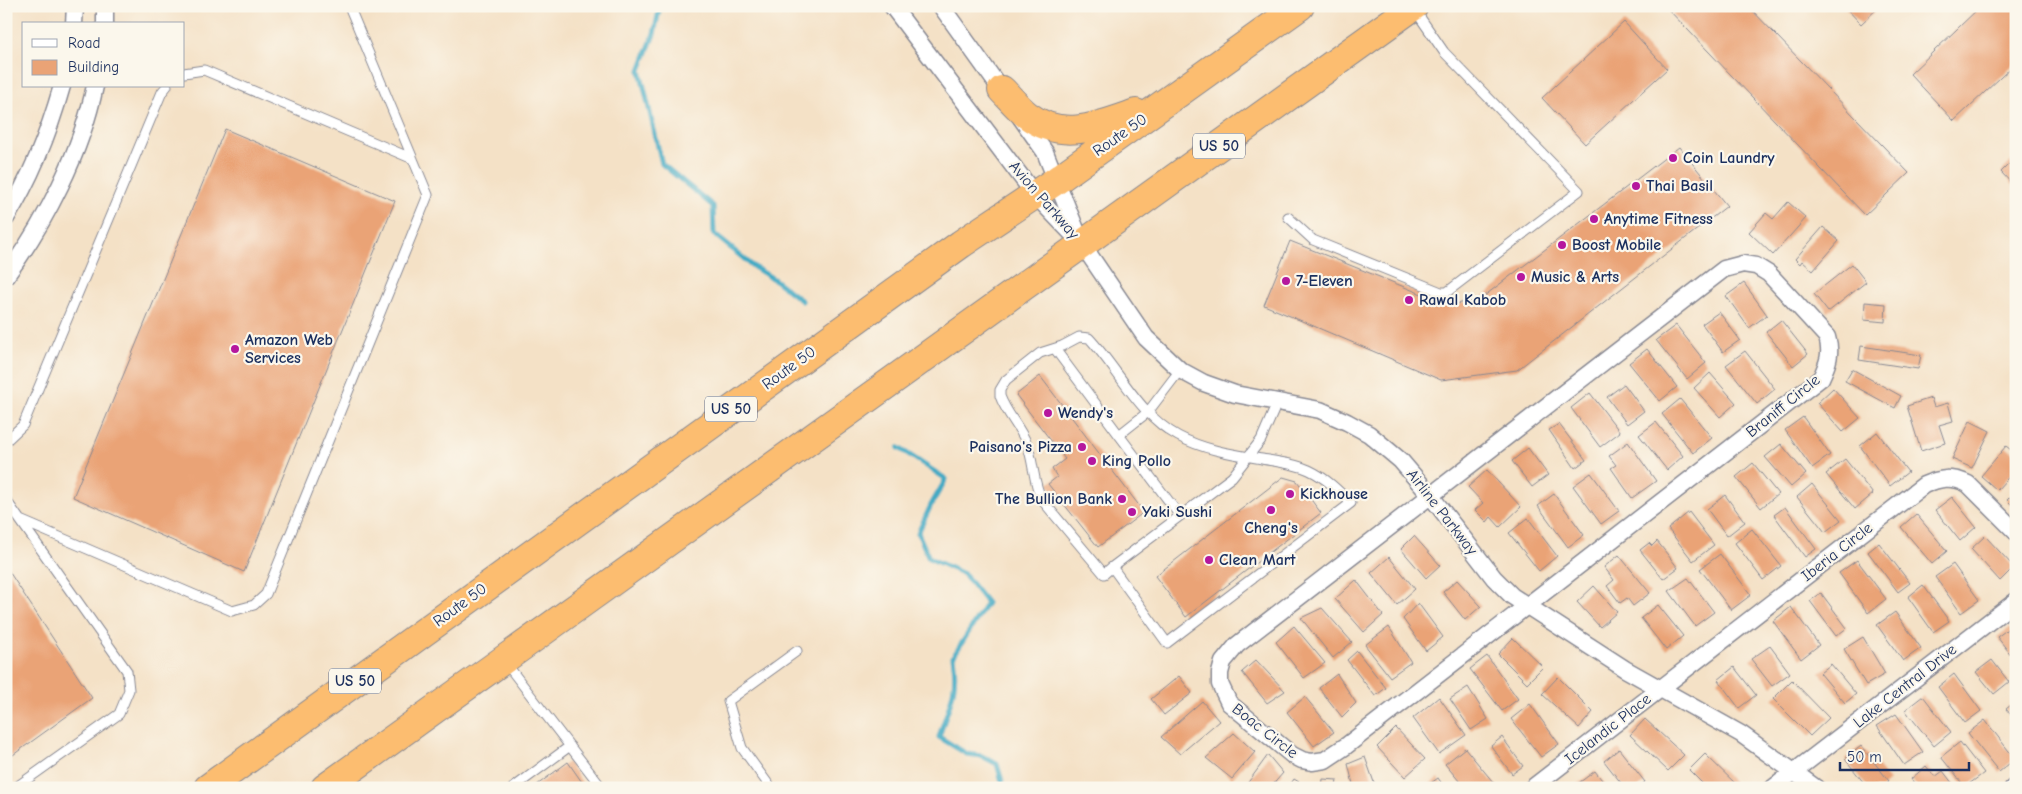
<svg xmlns="http://www.w3.org/2000/svg" width="2022" height="794" font-family="'Comic Neue',sans-serif">
<style>
.lines{fill:none;stroke-linecap:round;stroke-linejoin:round}
.stream{stroke:#44aac4;stroke-width:5}
.building{fill:#eaa376}
.service-casing{stroke:#888892;stroke-width:11}
.minor-casing{stroke:#888892;stroke-width:19}
.trunk-casing{stroke:#888892;stroke-width:30}
.service{stroke:#fff;stroke-width:9}
.minor{stroke:#fff;stroke-width:16}
.trunk{stroke:#fcbd6f;stroke-width:28}
.poi-dot{fill:#b5179e;stroke:#fbf7ec;stroke-width:2}
.labels{text-anchor:middle;dominant-baseline:central;stroke-width:4.5;stroke-linejoin:round;paint-order:stroke}
.shield{fill:#fbf7ec;stroke:#5e6b89;stroke-width:1}
.shield-label{font-size:15px;font-weight:bold;fill:#1b2f5e}
.street-label{font-size:16px;fill:#1b2f5e;stroke:#fbf7ec}
.poi-label{font-size:16px;font-weight:bold;fill:#1b2f5e;stroke:#fbf7ec;text-anchor:start}
</style>
<rect width="100%" height="100%" fill="#fbf7ec"/>
<filter id="ink" filterUnits="userSpaceOnUse"><feTurbulence type="fractalNoise" baseFrequency=".02" numOctaves="2"/><feDisplacementMap in="SourceGraphic" scale="10" xChannelSelector="R" yChannelSelector="G"/><feConvolveMatrix kernelMatrix="1 2 1 2 8 2 1 2 1" color-interpolation-filters="sRGB"/></filter>
<filter id="wash" filterUnits="userSpaceOnUse"><feTurbulence type="fractalNoise" baseFrequency=".0096" numOctaves="4" result="noise"/><feDisplacementMap in="SourceGraphic" scale="20" xChannelSelector="R" yChannelSelector="G"/><feGaussianBlur stdDeviation="1.12" result="paint"/><feColorMatrix in="noise" values="0 0 0 0 0 0 0 0 0 0 0 0 0 0 0 0 0 1.4 0 .05"/><feComposite in="paint" operator="in"/></filter>
<g filter="url(#wash)">
<rect width="100%" height="100%" fill="#f4e1c6"/>
<g class="lines">
<path class="stream" d="M660,6L654,34L640,70L662,164L713,206L714,234L754,267L775,280L802,301
M899,448L946,479L931,505L918,533L929,558L964,574L987,603L953,657C959,691 948,706 939,737L967,754L982,756L997,764L1004,788"/>
</g>
<g id="blocks">
<path class="building" d="M1665,6H1748L1909,173L1865,215Z
M1844,6H1880L1861,24Z
M1981,6H2016V63L1954,121L1910,74Z
M1624,22L1667,69L1585,144L1542,98Z
M225,129L395,201L244,572L73,497Z
M1679,147L1727,206L1517,370L1441,380L1264,305L1290,241L1449,305L1479,300Z
M2016,157V188L2001,172Z
M1788,202L1806,218L1773,255L1749,232L1766,213L1773,219Z
M1823,227L1839,241L1813,271L1802,261L1800,264L1795,259Z
M1852,264L1866,282L1828,312L1814,294Z
M1744,283L1767,315L1749,328L1726,296Z
M1865,302L1886,304L1885,322L1864,320Z
M1719,312L1740,340L1723,352L1702,324Z
M1781,320L1808,354L1793,366L1766,332Z
M1676,325L1706,363L1687,379L1656,340Z
M1861,346L1921,355L1918,369L1859,360Z
M1647,349L1677,387L1660,401L1629,363Z
M1745,351L1775,389L1757,404L1726,365Z
M1852,369L1901,396L1895,408L1845,381Z
M1710,373L1736,403L1720,417L1694,388Z
M1040,376L1144,512L1098,547L1048,484L1057,477L1052,469L1065,459L1016,395Z
M1624,384L1644,411L1627,424L1607,397Z
M1833,388L1860,418L1843,432L1817,403Z
M1590,393L1620,432L1600,447L1571,408Z
M1931,398L1934,407L1948,403L1953,421L1939,425L1945,443L1921,451L1907,406Z
M1680,399L1712,438L1693,453L1662,414Z
M1803,417L1830,455L1812,468L1785,430Z
M1970,421L1990,431L1972,468L1952,459Z
M1656,422L1683,456L1667,470L1639,435Z
M1559,424L1586,460L1575,468L1549,430Z
M1877,432L1908,472L1890,486L1860,446Z
M1628,442L1656,481L1632,498L1611,468L1616,465L1609,456Z
M1781,444L1806,474L1791,487L1765,457Z
M2006,446L2016,454V469L1997,490L1981,476Z
M1528,448L1548,475L1532,487L1512,461Z
M1845,459L1873,494L1855,509L1826,474Z
M1753,463L1778,494L1761,508L1736,477Z
M1487,470L1521,507L1500,527L1491,517L1487,522L1475,510L1483,503L1468,487Z
M1591,473L1619,511L1601,524L1573,486Z
M1283,477L1297,481L1321,513L1186,617L1155,576Z
M1812,484L1841,520L1825,532L1797,497Z
M2016,491V509L2007,500Z
M1554,494L1584,535L1568,547L1538,506Z
M1725,495L1745,522L1727,536L1707,509Z
M1952,497L1976,527L1960,541L1935,510Z
M1785,507L1816,549L1805,557L1774,515Z
M1689,512L1714,545L1693,561L1668,529Z
M1916,514L1947,551L1932,564L1901,527Z
M1528,518L1557,556L1539,571L1509,533Z
M1752,529L1781,566L1763,580L1735,543Z
M1414,536L1440,565L1426,578L1401,549Z
M1985,536L2014,567L2000,581L1971,549Z
M1657,541L1678,568L1663,579L1640,550L1649,543L1652,546Z
M1879,543L1910,583L1898,592L1868,552Z
M1720,554L1751,595L1731,610L1700,569Z
M1619,555L1650,593L1633,606L1627,598L1620,603L1607,586L1614,580L1604,567Z
M1389,557L1415,589L1397,605L1371,573Z
M1857,560L1886,599L1868,613L1839,573Z
M1953,564L1979,600L1961,613L1935,577Z
M6,567L92,698L6,760Z
M1688,578L1714,612L1695,626L1669,591Z
M1356,580L1383,615L1364,632L1335,599Z
M1457,580L1481,606L1465,620L1443,592Z
M1923,585L1949,621L1933,632L1908,597Z
M1594,586L1617,612L1600,627L1577,602Z
M1821,593L1847,628L1836,636L1810,601Z
M1418,603L1443,637L1426,651L1403,619Z
M1658,605L1683,636L1666,650L1641,618Z
M1791,607L1819,645L1801,659L1773,621Z
M1322,608L1352,642L1333,658L1301,618Z
M1895,612L1921,648L1903,661L1877,625Z
M1294,626L1325,663L1304,678L1276,642Z
M1389,627L1411,662L1390,677L1365,645Z
M2009,628L2016,636V661L1997,637Z
M1863,637L1885,674L1866,685L1844,649Z
M1513,638L1543,667L1527,683L1498,654Z
M1770,646L1790,673L1772,686L1751,659Z
M1357,651L1386,688L1375,696L1347,660Z
M1487,656L1518,699L1502,711L1470,669Z
M1256,660L1285,691L1267,703L1242,672Z
M1992,660L2009,682L1994,694L1976,672Z
M1831,664L1856,694L1845,703L1820,673Z
M1734,667L1756,695L1739,708L1718,680Z
M1337,674L1356,703L1342,717L1319,688Z
M1954,674L1981,711L1965,723L1938,687Z
M1179,676L1192,693L1164,715L1151,699Z
M1558,677L1593,712L1579,728L1542,694Z
M1792,680L1829,718L1810,736L1773,699Z
M1468,687L1488,719L1471,730L1450,699Z
M1923,696L1951,732L1934,746L1905,710Z
M1305,697L1334,732L1314,746L1287,712Z
M1439,697L1466,735L1439,754L1413,718Z
M1202,701L1219,721L1180,754L1161,737Z
M2016,701V721L2006,709Z
M1530,704L1559,744L1541,757L1511,719Z
M1896,714L1923,752L1904,765L1877,726Z
M1645,719L1684,755L1668,771L1630,735Z
M1985,720L2015,759L1999,772L1968,733Z
M1396,728L1425,759L1405,777L1377,747Z
M1234,733L1255,752L1232,779L1206,758Z
M1502,737L1523,766L1512,774L1491,746Z
M1960,742L1984,773L1965,787L1941,757Z
M1861,746L1889,781L1881,788H1868L1845,759Z
M1465,748L1498,788H1465L1445,764Z
M1619,749L1645,782L1638,788H1625L1604,761Z
M1705,754L1740,788H1707L1689,770Z
M1268,755L1283,773L1270,788H1244Z
M1365,757L1376,788H1354L1348,764Z
M568,762L586,788H533Z
M1926,766L1935,777L1943,771L1956,788H1918L1911,779Z
M1595,771L1608,788H1579L1576,785Z
M1438,778L1445,788H1424Z
M1294,779L1309,788H1288Z
M1323,779L1337,780L1336,788H1322Z"/>
</g>
</g>
<g filter="url(#ink)">
<use href="#blocks" fill-opacity="0" stroke="#888892" stroke-width="1"/>
<g class="lines">
<defs>
<path id="service" d="M184,73L204,70L413,159
M1288,217L1313,240L1441,292H1447L1579,191L1444,52L1415,10
M1055,349L1119,435L1148,412L1180,370
M1119,435L1180,516
M6,441L23,425L162,92L167,86
M6,500L20,520L232,611L254,605L266,594L428,195L349,6
M1112,567L1167,643L1351,503C1338,490 1326,478 1309,470C1294,463 1278,462 1262,459C1232,454 1204,450 1178,436C1139,415 1119,370 1089,338L1079,337L1062,346L1040,353L1006,380L1000,390V396C1006,413 1020,427 1027,444C1034,462 1033,483 1042,500L1104,574L1112,567L1232,477L1261,440L1278,401
M505,662L602,788
M15,788L119,714L129,690L127,671L20,520
M513,788L570,746
M771,788L742,748L728,701L797,651"/>
<path id="minor" d="M892,6L1035,195L1082,244L1146,338L1180,370L1204,383L1235,394L1320,410L1347,422L1369,434L1401,461L1430,495L1494,578L1512,596L1625,669L1741,734L1816,788
M941,6L1007,98
M74,24L75,6
M105,24V6
M1021,118L1045,152L1079,237
M6,218C31,178 49,132 62,86
M1743,264L1756,266L1769,274L1827,337C1832,353 1828,363 1821,378L1346,746L1325,760L1312,762L1302,760L1292,755L1229,703L1220,684V673L1223,662L1237,645L1724,269Z
M6,276C46,221 81,153 95,86
M1532,788L1924,485C1940,478 1952,476 1968,484L2016,532
M1773,788L2016,601
M2013,788L2016,786"/>
<path id="trunk" d="M1002,90C1010,98 1018,108 1027,115C1062,142 1099,126 1136,113
M208,788L961,244L1057,180L1300,6
M325,788L1414,6"/>
</defs>
<use href="#service" class="service-casing"/>
<use href="#minor" class="minor-casing"/>
<use href="#trunk" class="trunk-casing"/>
<use href="#service" class="service"/>
<use href="#minor" class="minor"/>
<use href="#trunk" class="trunk"/>
</g>
</g>
<g class="poi-dot">
<circle cx="1673" cy="158" r="5"/>
<circle cx="1636" cy="186" r="5"/>
<circle cx="1594" cy="219" r="5"/>
<circle cx="1562" cy="245" r="5"/>
<circle cx="1521" cy="277" r="5"/>
<circle cx="1286" cy="281" r="5"/>
<circle cx="1409" cy="300" r="5"/>
<circle cx="235" cy="349" r="5"/>
<circle cx="1048" cy="413" r="5"/>
<circle cx="1082" cy="447" r="5"/>
<circle cx="1092" cy="461" r="5"/>
<circle cx="1290" cy="494" r="5"/>
<circle cx="1122" cy="499" r="5"/>
<circle cx="1271" cy="510" r="5"/>
<circle cx="1132" cy="512" r="5"/>
<circle cx="1209" cy="560" r="5"/>
</g>
<g class="labels">
<g class="shield">
<rect x="1193" y="133.5" width="52" height="25" rx="4"/>
<rect x="705" y="396.5" width="52" height="25" rx="4"/>
<rect x="329" y="668.5" width="52" height="25" rx="4"/>
</g>
<g class="shield-label">
<text x="1219" y="146">US 50</text>
<text x="731" y="409">US 50</text>
<text x="355" y="681">US 50</text>
</g>
<g class="street-label">
<text transform="translate(1120 135) rotate(-35)">Route 50</text>
<text transform="translate(1044 200) rotate(49)">Avion Parkway</text>
<text transform="translate(789 368) rotate(-36)">Route 50</text>
<text transform="translate(1783 406) rotate(-39)">Braniff Circle</text>
<text transform="translate(1442 512) rotate(52)">Airline Parkway</text>
<text transform="translate(1837 552) rotate(-38)">Iberia Circle</text>
<text transform="translate(460 605) rotate(-36)">Route 50</text>
<text transform="translate(1905 686) rotate(-38)">Lake Central Drive</text>
<text transform="translate(1608 729) rotate(-38)">Icelandic Place</text>
<text transform="translate(1265 731) rotate(38)">Boac Circle</text>
</g>
<g class="poi-label">
<text x="1683" y="158">Coin Laundry</text>
<text x="1646" y="186">Thai Basil</text>
<text x="1604" y="219">Anytime Fitness</text>
<text x="1572" y="245">Boost Mobile</text>
<text x="1531" y="277">Music &amp; Arts</text>
<text x="1296" y="281">7-Eleven</text>
<text x="1419" y="300">Rawal Kabob</text>
<text x="245" y="340">Amazon Web<tspan x="245" dy="18">Services</tspan></text>
<text x="1058" y="413">Wendy's</text>
<text x="1072" y="447" text-anchor="end">Paisano's Pizza</text>
<text x="1102" y="461">King Pollo</text>
<text x="1300" y="494">Kickhouse</text>
<text x="1112" y="499" text-anchor="end">The Bullion Bank</text>
<text x="1142" y="512">Yaki Sushi</text>
<text x="1271" y="528" text-anchor="middle">Cheng's</text>
<text x="1219" y="560">Clean Mart</text>
</g>
</g>
<rect width="2022" height="794" fill="none" stroke="#fbf7ec" stroke-width="25"/>
<rect x="22" y="22" width="162" height="65" fill="#fbf7ec" stroke="#a1a7b3"/>
<rect x="32" y="39" width="25" height="8" fill="#ffffff" stroke="#a1a7b3"/>
<text x="68" y="48" font-size="15" fill="#1b2f5e">Road</text>
<rect x="32" y="60" width="25" height="15" fill="#eaa376" stroke="#a1a7b3"/>
<text x="68" y="72" font-size="15" fill="#1b2f5e">Building</text>
<path d="M1840 762v8h129v-8" fill="none" stroke="#1b2f5e" stroke-width="2.5"/>
<text x="1847" y="762" font-size="15" fill="#1b2f5e" stroke="#fbf7ec" stroke-width="4" paint-order="stroke">50 m</text>
</svg>
